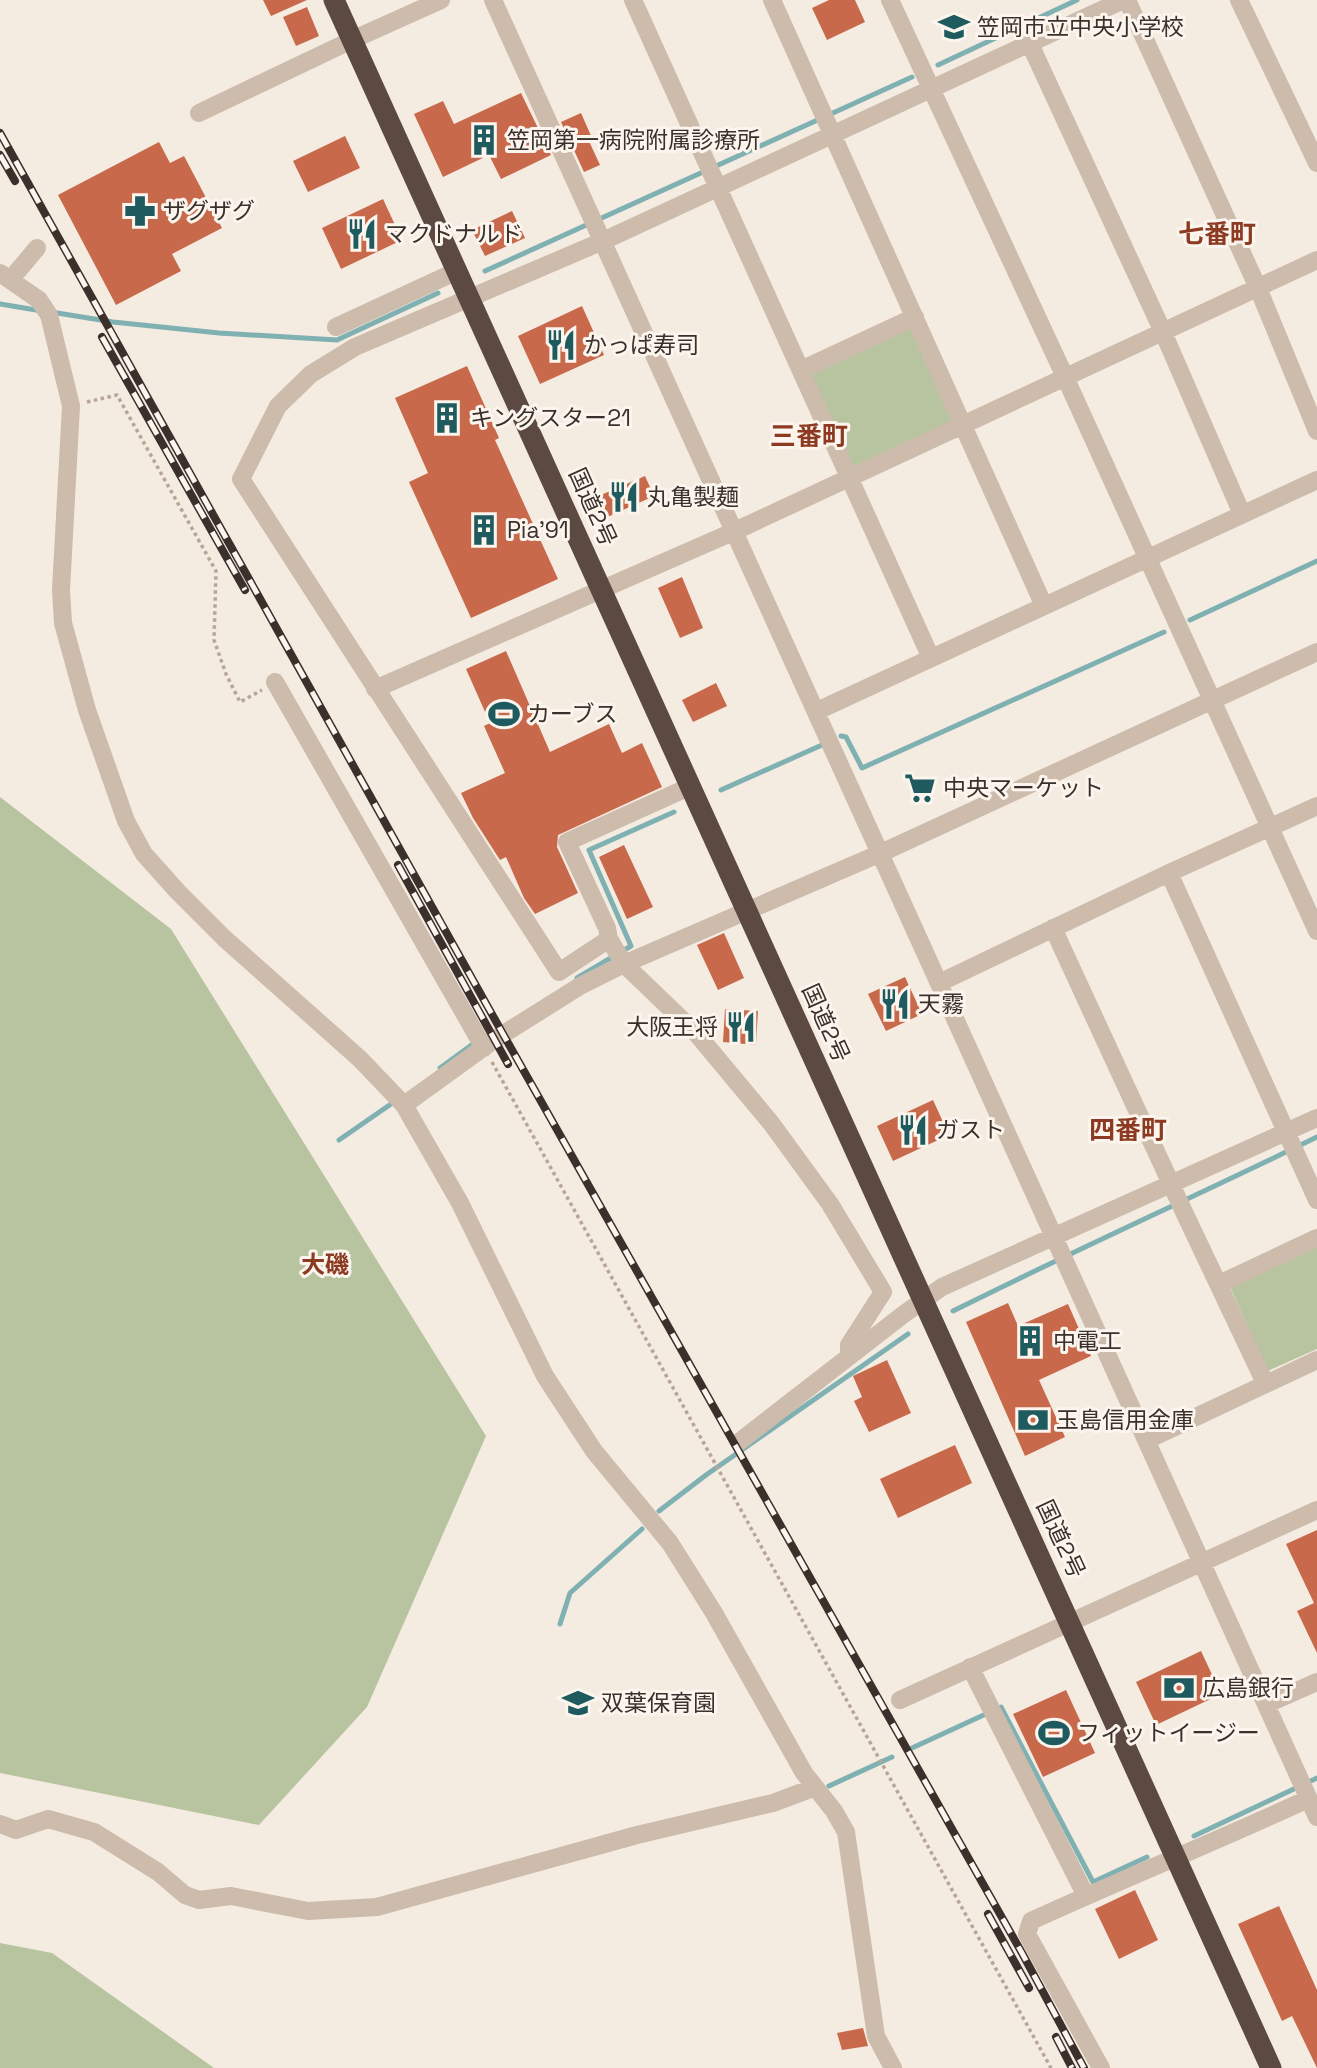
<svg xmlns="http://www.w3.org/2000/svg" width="1317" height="2068" font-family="'Space Grotesk','Noto Sans JP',sans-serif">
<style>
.green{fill:#b8c4a0}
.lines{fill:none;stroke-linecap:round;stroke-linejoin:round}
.stream{stroke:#7fb0b2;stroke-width:5}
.building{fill:#c8694b}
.path{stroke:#b9a596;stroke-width:3.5;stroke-dasharray:3.5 3.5;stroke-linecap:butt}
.minor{stroke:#cdbbac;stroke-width:18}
.highway{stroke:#5c4a42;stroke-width:21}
.rail-casing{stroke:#3b302b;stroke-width:8}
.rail{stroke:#fbf5ee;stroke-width:5;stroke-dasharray:16;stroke-linecap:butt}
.labels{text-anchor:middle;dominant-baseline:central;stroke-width:6;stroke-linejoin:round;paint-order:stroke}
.poi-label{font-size:23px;fill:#3b302b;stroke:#fbf5ee;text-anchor:start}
.street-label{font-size:23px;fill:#3b302b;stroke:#fbf5ee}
.neighbourhood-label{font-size:24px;font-weight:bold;fill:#8c3b22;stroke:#fbf5ee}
.quarter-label{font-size:26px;font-weight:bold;fill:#8c3b22;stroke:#fbf5ee}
</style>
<rect width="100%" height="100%" fill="#f4ebe1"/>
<path class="green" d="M915,317L963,424L849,477L801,370Z
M0,797L171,929L486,1436L367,1707L259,1825L0,1773Z
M1317,1244V1349L1268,1371L1230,1287Z
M0,1943L52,1953L214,2068H0Z"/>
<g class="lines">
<path class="stream" d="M938,65L1077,0
M485,271L912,77
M0,304L42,311
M51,312L113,322L219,333L337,340L438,293
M1190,620L1317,561
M841,736L846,737L862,768L1164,632
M721,790L822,745
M577,978L631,946L589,850L674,812
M440,1068L477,1041
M339,1140L391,1104
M953,1311C1073,1251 1196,1196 1317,1137
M659,1511L706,1475L908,1334
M560,1624L570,1593L642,1529
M912,1748L1001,1707L1093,1882L1147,1857
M829,1786L892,1757
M1194,1836L1317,1778"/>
</g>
<path class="building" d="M263,0H307L271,16Z
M829,0H855L865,22L827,40L812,8Z
M307,7L319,36L296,46L283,17Z
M521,93L551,155L501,179L489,155L443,177L414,114L443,101L454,124Z
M581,113L592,138L588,139L600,165L584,172L561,122Z
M345,136L360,168L308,192L293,161Z
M159,142L170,163L184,156L222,228L172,254L181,271L116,305L58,195Z
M383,199L402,240L341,269L322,228Z
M512,211L525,238L485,256L472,230Z
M582,306L604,355L540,384L518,336Z
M467,366L499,438L495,440L558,579L471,618L409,482L428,473L395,398Z
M645,476L654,496L603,519L594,498Z
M682,577L703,628L680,638L658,588Z
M506,651L550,752L609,724L622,753L642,743L662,787L558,835L557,847L578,893L535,914L524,898L506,857L500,860L473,818L461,793L505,773L484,726L490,723L466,669Z
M716,683L727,706L693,722L682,700Z
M624,845L653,907L627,919L599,857Z
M724,933L744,978L718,990L697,945Z
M905,977L922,1014L886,1031L868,994Z
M725,1009L758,1011L756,1045L723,1042Z
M933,1100L949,1135L893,1161L877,1126Z
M1008,1303L1018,1326L1068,1304L1091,1356L1039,1380L1065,1437L1025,1456L966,1322Z
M887,1360L911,1413L869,1432L854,1401L862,1397L853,1376Z
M955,1445L972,1483L898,1518L880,1479Z
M1317,1530V1653L1297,1611L1314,1603L1286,1544Z
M1201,1651L1221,1694L1156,1725L1136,1682Z
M1066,1690L1095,1753L1043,1777L1013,1714Z
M1135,1890L1158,1940L1119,1959L1095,1909Z
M1279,1906L1317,1990V2068L1292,2016L1282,2021L1238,1924Z
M863,2028L868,2046L842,2050L837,2033Z"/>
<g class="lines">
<path class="path" d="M87,402L117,395L216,571L214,640L226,674L240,702L262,690
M492,1062L1051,2068"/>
<path class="minor" d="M493,0L1317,1817
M633,0L931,658
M772,0L1044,606
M890,0L1066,379L1317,931
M1127,0L1258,288L1317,431
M1239,0L1317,163
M1030,44L1163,332L1242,514
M199,113L352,40L441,0
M0,273L39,300L49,315L71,406L61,590L63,623L87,710L126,821L144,854L178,892L224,938L360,1059L404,1105L460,1203L545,1376L594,1451L670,1543L714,1613L804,1773L834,1811L846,1832L876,2036L893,2068
M11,279L37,248
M336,327L457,271
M801,370L915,317
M275,682L484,1048
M375,689L735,531L1317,260
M817,711L1317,480
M689,787L567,842L607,928L609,939L624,964L696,1033L771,1123L830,1204L883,1292L849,1345V1356
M1169,873L1317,1200
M1053,928L1184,1212L1265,1383
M609,939L559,972L241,479L278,406L311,374L355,347L603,241L1123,0
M939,983L1169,873L1317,806
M404,1105L494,1040L580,986L624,964L881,853L1317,652
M1219,1284L1317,1238
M1147,1440L1317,1360
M739,1442L904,1314L942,1287L1317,1118
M970,1667L1086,1896
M900,1700L1317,1510
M1267,1704L1317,1682
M0,1824L16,1830L48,1819L94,1832L158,1872L185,1895L199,1900L231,1896L308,1911L377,1907L637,1835L773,1803L813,1788
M1101,2068L1027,1934L1031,1921C1123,1879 1217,1841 1308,1799"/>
<path class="highway" d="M334,0L1271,2068"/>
<defs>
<path id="rail" d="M0,133L503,1034L1022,1953L1084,2068
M0,155L15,181
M102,337L245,590
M398,865L508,1064
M988,1914L1029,1988
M1056,2037L1072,2068"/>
</defs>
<use href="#rail" class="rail-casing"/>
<use href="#rail" class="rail"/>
</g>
<defs>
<symbol id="school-bare" viewBox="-9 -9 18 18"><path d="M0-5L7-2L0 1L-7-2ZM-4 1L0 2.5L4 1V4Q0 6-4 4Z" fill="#1f5a5e" stroke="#fbf5ee" stroke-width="2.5" paint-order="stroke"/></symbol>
<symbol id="building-bare" viewBox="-9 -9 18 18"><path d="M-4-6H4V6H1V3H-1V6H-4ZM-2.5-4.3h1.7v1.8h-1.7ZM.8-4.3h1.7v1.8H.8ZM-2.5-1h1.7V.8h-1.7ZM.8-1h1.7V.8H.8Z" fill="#1f5a5e" stroke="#fbf5ee" stroke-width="2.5" paint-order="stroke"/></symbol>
<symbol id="pharmacy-bare" viewBox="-9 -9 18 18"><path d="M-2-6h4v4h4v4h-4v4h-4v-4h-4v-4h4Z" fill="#1f5a5e" stroke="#fbf5ee" stroke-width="2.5" paint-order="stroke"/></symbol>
<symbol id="restaurant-bare" viewBox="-9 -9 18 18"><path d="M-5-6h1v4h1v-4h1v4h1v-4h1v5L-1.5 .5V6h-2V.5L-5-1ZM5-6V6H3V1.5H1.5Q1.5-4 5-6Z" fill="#1f5a5e" stroke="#fbf5ee" stroke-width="2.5" paint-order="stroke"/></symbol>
<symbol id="stadium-bare" viewBox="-9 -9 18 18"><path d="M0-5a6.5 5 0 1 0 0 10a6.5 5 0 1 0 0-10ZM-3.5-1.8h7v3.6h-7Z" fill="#1f5a5e" stroke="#fbf5ee" stroke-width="2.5" paint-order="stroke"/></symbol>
<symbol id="supermarket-bare" viewBox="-9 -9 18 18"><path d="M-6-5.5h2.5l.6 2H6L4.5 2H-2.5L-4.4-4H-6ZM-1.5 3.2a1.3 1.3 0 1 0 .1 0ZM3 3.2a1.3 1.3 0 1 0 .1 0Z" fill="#1f5a5e" stroke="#fbf5ee" stroke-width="2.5" paint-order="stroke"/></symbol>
<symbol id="bank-bare" viewBox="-9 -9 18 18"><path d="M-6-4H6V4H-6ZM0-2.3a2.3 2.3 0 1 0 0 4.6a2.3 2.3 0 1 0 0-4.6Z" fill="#1f5a5e" stroke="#fbf5ee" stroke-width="2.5" paint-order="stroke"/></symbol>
</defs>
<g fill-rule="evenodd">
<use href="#school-bare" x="932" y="5" width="44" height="44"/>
<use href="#building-bare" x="462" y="118" width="44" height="44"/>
<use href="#pharmacy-bare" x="118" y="189" width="44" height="44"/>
<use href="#restaurant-bare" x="340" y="212" width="44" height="44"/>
<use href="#restaurant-bare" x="539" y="323" width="44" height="44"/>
<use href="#building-bare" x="425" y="396" width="44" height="44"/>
<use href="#restaurant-bare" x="602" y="475" width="44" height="44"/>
<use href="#building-bare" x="462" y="508" width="44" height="44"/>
<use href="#stadium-bare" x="482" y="692" width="44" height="44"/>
<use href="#supermarket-bare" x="898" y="766" width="44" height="44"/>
<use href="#restaurant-bare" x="873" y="982" width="44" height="44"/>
<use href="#restaurant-bare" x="719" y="1005" width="44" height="44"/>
<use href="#restaurant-bare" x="891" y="1108" width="44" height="44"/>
<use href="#building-bare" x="1008" y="1319" width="44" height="44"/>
<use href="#bank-bare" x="1011" y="1398" width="44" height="44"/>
<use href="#bank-bare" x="1157" y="1666" width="44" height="44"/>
<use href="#school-bare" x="556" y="1681" width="44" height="44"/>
<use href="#stadium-bare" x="1032" y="1711" width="44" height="44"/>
</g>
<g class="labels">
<g class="poi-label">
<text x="977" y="27">笠岡市立中央小学校</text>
<text x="507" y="140">笠岡第一病院附属診療所</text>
<text x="163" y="211">ザグザグ</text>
<text x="385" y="234">マクドナルド</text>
<text x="584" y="345">かっぱ寿司</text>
<text x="470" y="418">キングスター21</text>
<text x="647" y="497">丸亀製麺</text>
<text x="507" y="530">Pia'91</text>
<text x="527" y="714">カーブス</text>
<text x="943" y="788">中央マーケット</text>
<text x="918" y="1004">天霧</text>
<text x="718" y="1027" text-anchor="end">大阪王将</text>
<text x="936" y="1130">ガスト</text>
<text x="1053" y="1341">中電工</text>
<text x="1056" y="1420">玉島信用金庫</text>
<text x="1202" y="1688">広島銀行</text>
<text x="601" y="1703">双葉保育園</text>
<text x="1077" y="1733">フィットイージー</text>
</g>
<g class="street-label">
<text transform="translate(593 507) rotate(66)">国道2号</text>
<text transform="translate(826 1023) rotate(66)">国道2号</text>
<text transform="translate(1061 1539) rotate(65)">国道2号</text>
</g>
<g class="neighbourhood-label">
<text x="325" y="1264">大磯</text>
</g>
<g class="quarter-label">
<text x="1217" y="234">七番町</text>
<text x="809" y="436">三番町</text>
<text x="1128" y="1130">四番町</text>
</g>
</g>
</svg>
